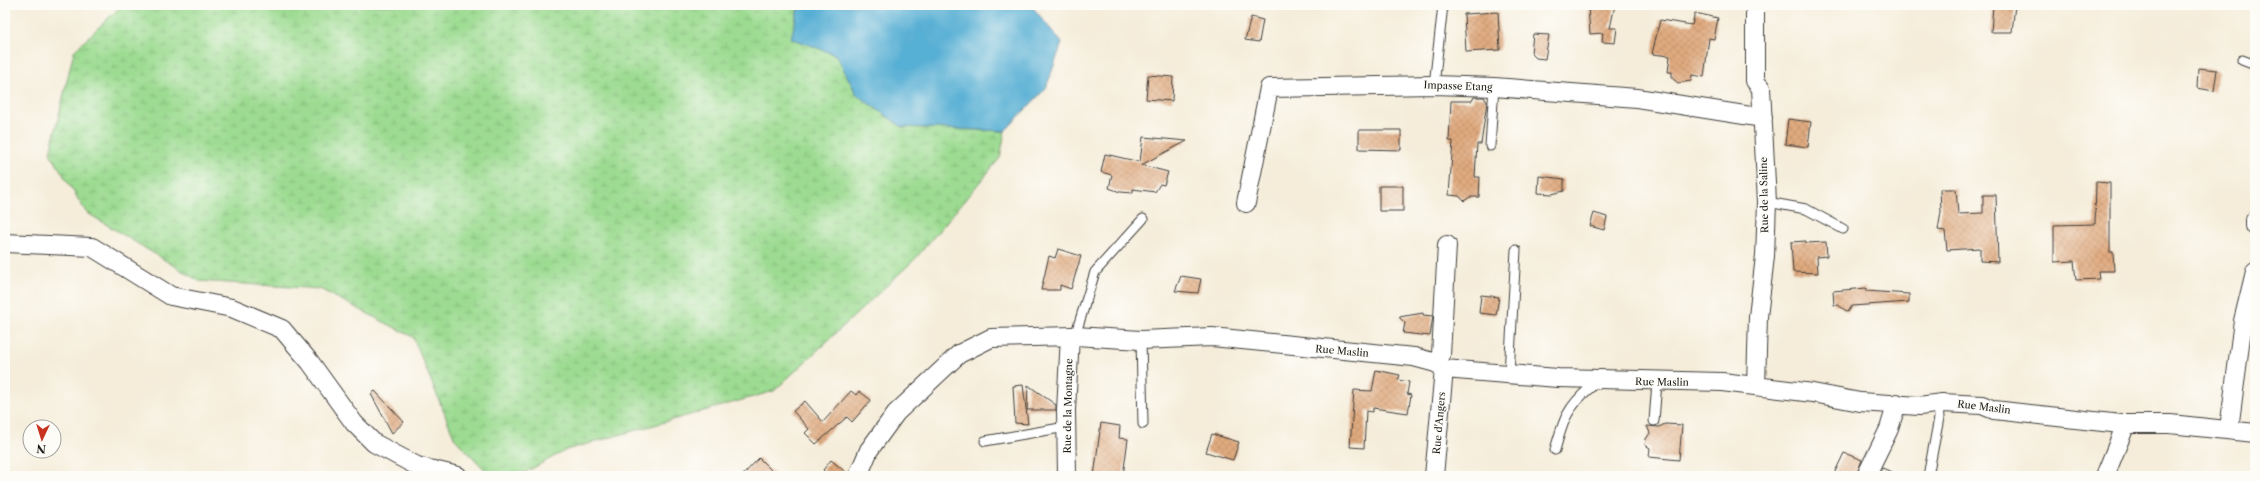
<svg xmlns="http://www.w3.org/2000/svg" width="2260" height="481" font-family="'Libre Caslon Text',serif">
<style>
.wetland{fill:url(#wetland-marsh);stroke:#5c7c56}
.water{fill:#56afd4;stroke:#396678}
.building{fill:url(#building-cross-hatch)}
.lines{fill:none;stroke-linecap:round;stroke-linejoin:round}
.lane-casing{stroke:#3d3b38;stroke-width:11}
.street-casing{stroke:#3d3b38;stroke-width:20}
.lane{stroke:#fff;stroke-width:9}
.street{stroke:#fff;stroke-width:18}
.labels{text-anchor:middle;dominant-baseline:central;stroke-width:3;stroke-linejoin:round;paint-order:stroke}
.street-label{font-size:10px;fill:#1c1c1c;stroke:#fdfcf7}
</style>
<defs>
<pattern id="wetland-marsh" width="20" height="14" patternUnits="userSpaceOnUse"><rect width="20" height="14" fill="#9cdb91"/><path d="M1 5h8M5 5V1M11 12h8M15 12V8" fill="none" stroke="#86bb7c"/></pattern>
<pattern id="building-cross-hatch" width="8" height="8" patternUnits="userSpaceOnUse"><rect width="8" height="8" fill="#e0aa7f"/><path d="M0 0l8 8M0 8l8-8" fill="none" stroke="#c0926d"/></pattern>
</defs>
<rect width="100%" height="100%" fill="#fdfcf7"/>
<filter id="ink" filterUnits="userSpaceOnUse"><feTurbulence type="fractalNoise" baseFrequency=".025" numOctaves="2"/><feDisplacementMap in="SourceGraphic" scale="8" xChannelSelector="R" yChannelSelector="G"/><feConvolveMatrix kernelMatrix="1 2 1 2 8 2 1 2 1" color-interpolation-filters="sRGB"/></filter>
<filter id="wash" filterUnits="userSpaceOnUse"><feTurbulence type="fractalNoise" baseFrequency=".012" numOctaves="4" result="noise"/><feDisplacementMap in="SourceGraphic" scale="16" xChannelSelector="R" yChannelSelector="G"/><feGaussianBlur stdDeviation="0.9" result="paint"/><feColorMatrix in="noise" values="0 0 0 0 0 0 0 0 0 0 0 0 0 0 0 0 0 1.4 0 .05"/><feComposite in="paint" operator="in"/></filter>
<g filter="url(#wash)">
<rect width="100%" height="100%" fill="#f5edda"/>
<path class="wetland" d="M122,5H799L792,38L836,55L857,95L902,127L1005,131L1000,158L915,259L774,391L566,450L526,472L490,475L455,439L413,337L320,289L199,281L86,212L50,153L74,51Z"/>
<path class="water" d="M799,5H1031L1062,43L1046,88L1005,131L902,127L857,95L836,55L791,38Z"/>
<g id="blocks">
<path class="building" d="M1588,5H1615L1610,28H1617L1615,43L1602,42L1603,33L1590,34Z
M1993,5H2015L2012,32H1991Z
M1498,12L1500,50L1466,52L1464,14Z
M1695,13L1718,18L1714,39L1709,38L1704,77L1692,75L1691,81L1678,83L1672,78V72H1668L1670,56L1652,54L1660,20L1692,25Z
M1251,17L1263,20L1259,42L1245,40Z
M1533,34L1549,35L1545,59L1536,58L1531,53Z
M2198,68L2217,70L2214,91L2197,88Z
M1148,75L1173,77L1172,101L1146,99Z
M1474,97H1484L1487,102L1481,144H1477L1475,177H1480L1479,197H1470L1464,201L1459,196L1449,195L1453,141H1449L1451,101H1472Z
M1788,119L1811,122L1808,147L1785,144Z
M1359,130H1401V150L1359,149Z
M1143,137L1187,141L1141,165L1168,172L1164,185L1160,184L1155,192L1133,189V193L1120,192L1109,188L1112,175L1101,172L1105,154L1140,162Z
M1539,176L1564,179V191L1552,194L1538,193Z
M2096,182L2110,183V252H2113L2114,271H2098L2099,279L2076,280L2074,261L2054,262V225L2095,224Z
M1379,186H1403V211H1379Z
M1940,189H1956L1958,214L1983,213V195H1996L1998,262L1980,261V248L1947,250L1945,231L1938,230L1941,212Z
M1594,213L1607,217L1604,230L1590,226Z
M1806,241V243L1826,242L1827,256L1817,257L1818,273L1793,272L1791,242Z
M1058,249L1081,256L1071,289L1060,285V290H1041L1049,256L1055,258Z
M1181,276L1201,279L1198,293L1175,291Z
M1866,288V291L1909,294V302L1852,306L1848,312L1838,305H1834L1833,291Z
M1481,295L1499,297L1496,315L1479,313Z
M1423,313V315L1433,316L1430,336L1403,333L1405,323L1399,317Z
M1376,370L1400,375L1398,380L1409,382L1407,394L1411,395L1408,413L1373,408V412L1366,411L1364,448L1350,447L1354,390L1372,391Z
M1023,385L1028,424L1015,423L1013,386Z
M1028,385L1056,405V410H1027Z
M375,391L404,422L392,433L371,394Z
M851,391L856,395L859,391L871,400L852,422L847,417L816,444L805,433L809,429L793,411L805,401L823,422Z
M1101,423L1120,426L1119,438L1128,439L1123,476H1094Z
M1665,424L1682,425L1679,460L1649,457L1650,448L1645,445L1646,439L1650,433L1647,426L1659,427Z
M1212,434L1239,442L1233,460L1206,452Z
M1844,453L1862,460L1856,476H1833Z
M759,458L777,476H742Z
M831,460L848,474V476H829L823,470Z
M1882,468L1900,475L1899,476H1878Z"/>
</g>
</g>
<g filter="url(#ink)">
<use href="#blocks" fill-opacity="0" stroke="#3d3b38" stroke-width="1"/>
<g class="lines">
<defs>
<path id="lane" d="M2242,60L2255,65
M1434,85L1443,5
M1490,146L1494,87
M1767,202L1806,209L1843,229
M1075,336L1095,272L1143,219
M1141,340L1143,424
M1509,374L1516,250
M1654,421L1657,382
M985,441L1066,427
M1555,450C1563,421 1567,407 1591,387L1592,379
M1928,476L1939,418L1938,403"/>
<path id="street" d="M1755,5V81L1761,88L1767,202L1765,256L1758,317L1756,386
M1246,203L1269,88L1434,85L1494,87L1637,98L1763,118
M2255,220V226
M5,243L92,247L171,296L232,308L282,329L310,362L354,423L374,443L417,466L458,476
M1436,363L1441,355L1447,245
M2229,429L2243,321L2255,272
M858,476L869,450L896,413L959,354L991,338L1075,336L1141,340L1212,337L1414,357L1436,363L1444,369L1558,378L1722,382L1813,393L1860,402L1919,406L1942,403L1982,405L1994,410L2121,424H2170L2255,433
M1067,476L1066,410L1070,336
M1434,476L1444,369
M1866,476L1889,429L1897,403
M2105,476L2126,424"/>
</defs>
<use href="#lane" class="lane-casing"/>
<use href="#street" class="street-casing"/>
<use href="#lane" class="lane"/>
<use href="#street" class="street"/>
</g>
</g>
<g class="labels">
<g class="street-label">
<text transform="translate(1458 86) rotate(2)">Impasse Etang</text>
<text transform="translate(1764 195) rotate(-91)">Rue de la Saline</text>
<text transform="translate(1342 351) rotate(5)">Rue Maslin</text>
<text transform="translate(1662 382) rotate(1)">Rue Maslin</text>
<text transform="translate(1068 406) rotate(-89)">Rue de la Montagne</text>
<text transform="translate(1984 407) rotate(7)">Rue Maslin</text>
<text transform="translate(1439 423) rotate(-85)">Rue d'Angers</text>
</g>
</g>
<rect width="2260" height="481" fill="none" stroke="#fdfcf7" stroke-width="20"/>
<g transform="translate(42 439) rotate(184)"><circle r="19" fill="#fdfcf7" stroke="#a3a29f"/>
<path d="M0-3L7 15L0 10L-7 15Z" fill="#c8321e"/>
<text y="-6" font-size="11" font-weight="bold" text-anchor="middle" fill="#1c1c1c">N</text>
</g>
</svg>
